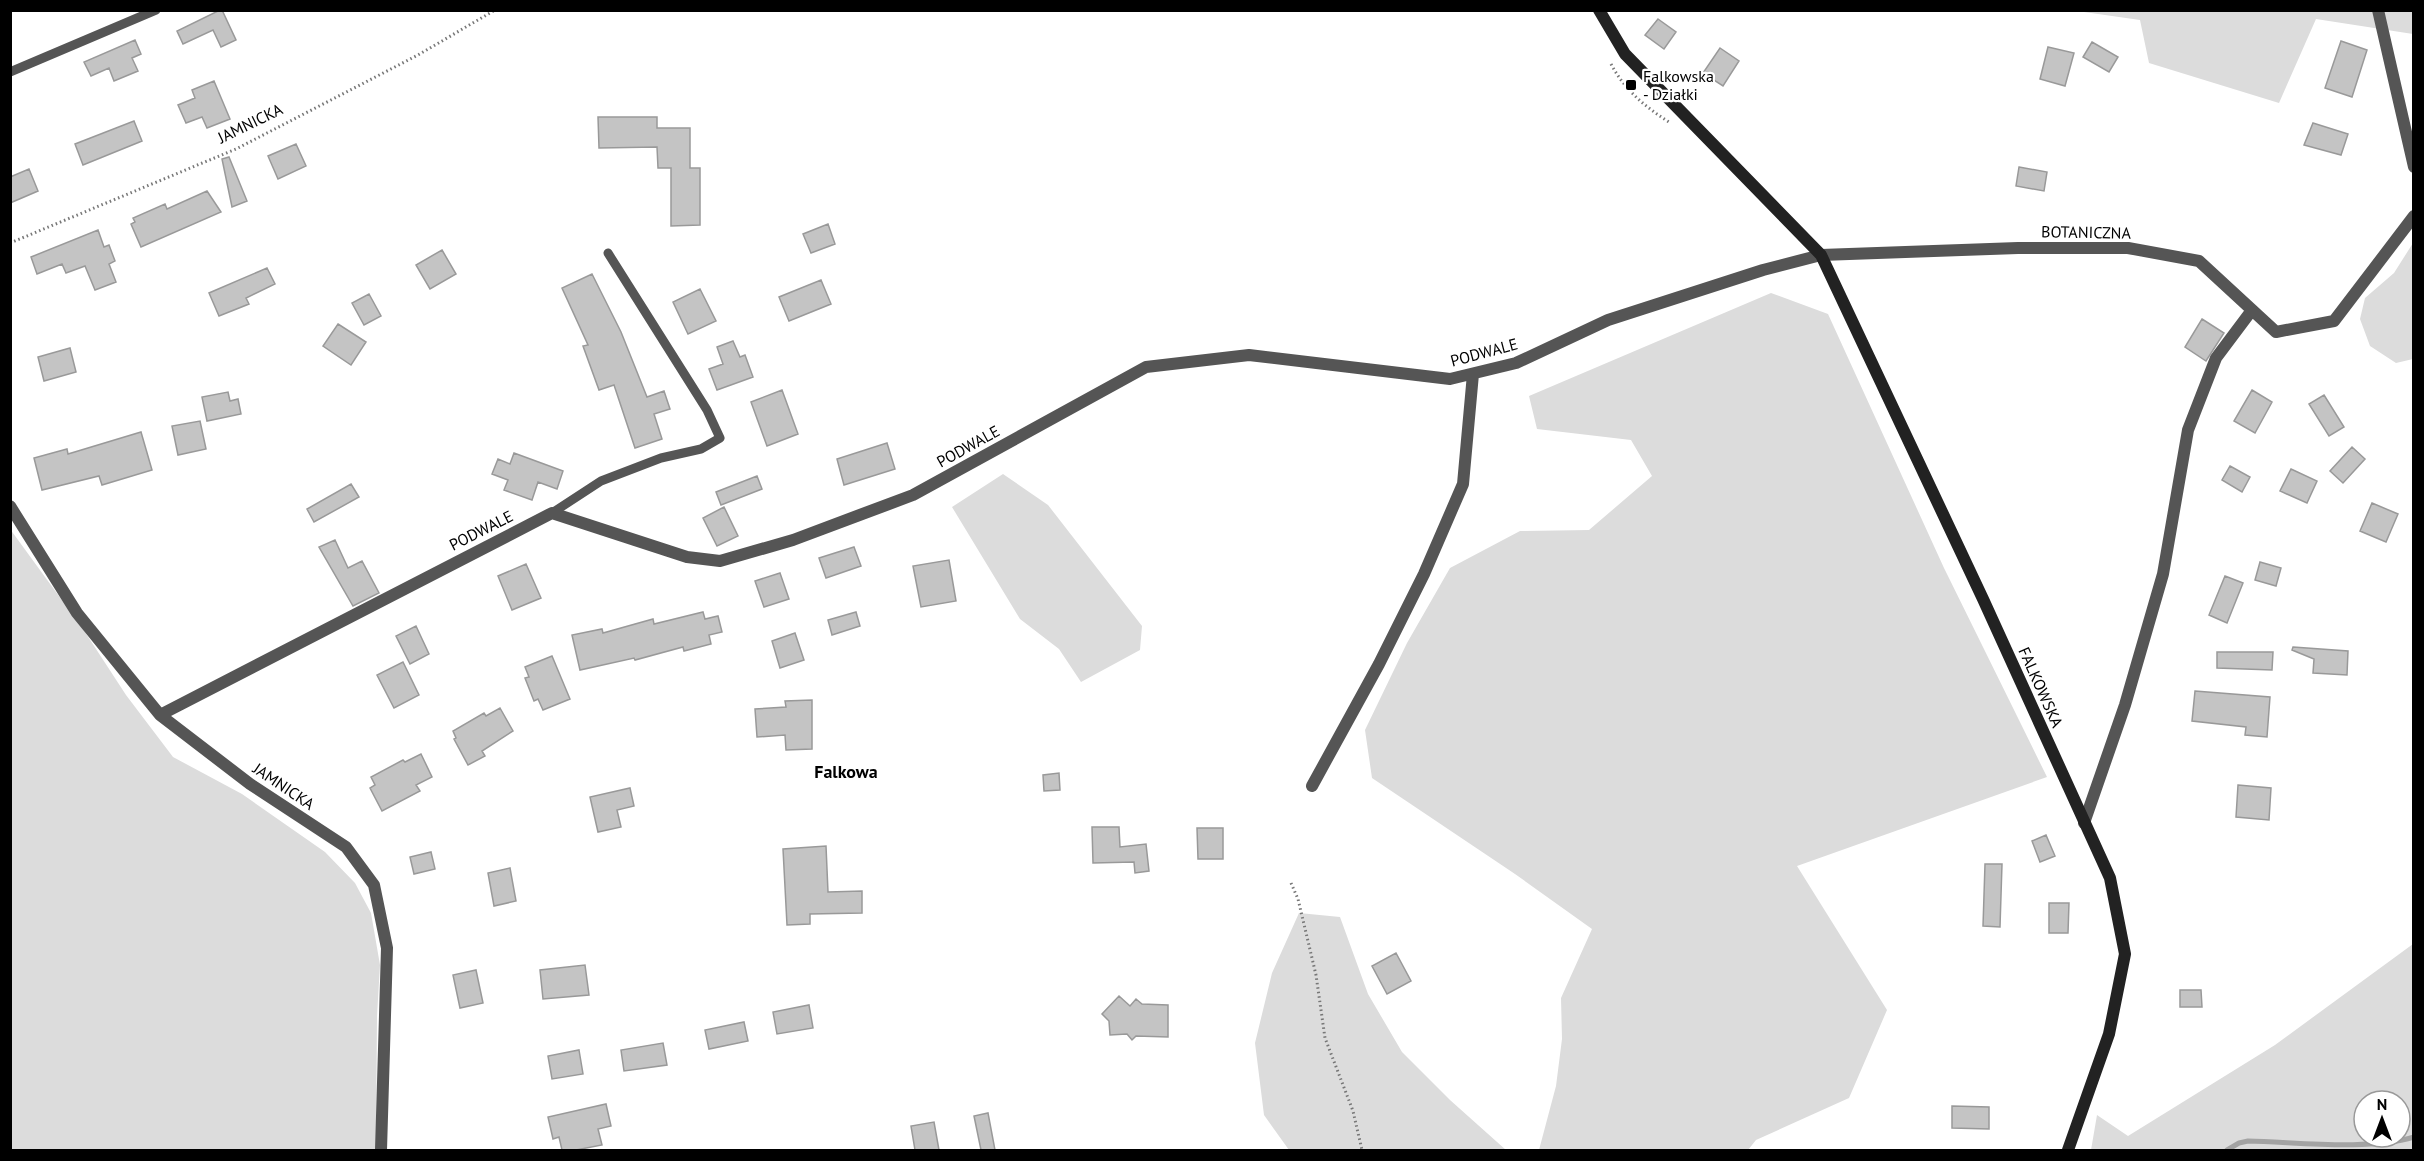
<svg xmlns="http://www.w3.org/2000/svg" width="2424" height="1161" font-family="'PT Sans',sans-serif">
<style>
.green{fill:#dcdcdc;fill-rule:evenodd}
.lines{fill:none;stroke-linecap:round;stroke-linejoin:round}
.stream{stroke:#a3a3a3;stroke-width:5}
.building{fill:#c4c4c4;stroke:#999;stroke-width:1.5}
.path{stroke:#777;stroke-width:3;stroke-dasharray:1.5 3;stroke-linecap:butt}
.lane{stroke:#555;stroke-width:9}
.street{stroke:#555;stroke-width:12}
.secondary{stroke:#222;stroke-width:12}
.poi-dot{fill:#000;stroke:#fff;stroke-width:2}
.labels{text-anchor:middle;dominant-baseline:central;stroke-width:4.5;stroke-linejoin:round;paint-order:stroke}
.poi-label{font-size:16px;fill:#000;stroke:#fff;text-anchor:start}
.street-label{font-size:16px;fill:#000;stroke:#fff}
.neighbourhood-label{font-size:18px;font-weight:bold;fill:#000;stroke:#fff}
</style>
<rect width="100%" height="100%" fill="#fff"/>
<path class="green" d="M2077,11H2413V34L2316,19L2279,103L2149,63L2140,20Z
M2413,243V359L2396,363L2370,346L2360,319L2365,298L2394,273Z
M1771,293L1828,314L1944,568L2047,777L1797,866L1887,1010L1849,1098L1756,1140L1748,1150H1539L1556,1086L1562,1039L1561,998L1592,929L1515,874L1372,778L1365,730L1407,643L1450,568L1520,531L1589,530L1652,476L1631,440L1537,429L1529,396Z
M1003,474L1048,505L1142,626L1140,650L1081,682L1059,649L1020,619L952,507Z
M10,529L83,629L126,695L173,757L242,794L325,852L355,883L371,913L380,965L377,1016L376,1150H11Z
M1299,913L1340,917L1368,994L1402,1052L1450,1100L1506,1150H1289L1264,1115L1255,1043L1272,973Z
M2413,944V1150H2091L2097,1115L2128,1136L2275,1045ZM2364,1101H2400V1137H2364Z"/>
<g class="lines">
<path class="stream" d="M2227,1150L2239,1143L2248,1141C2298,1142 2366,1151 2414,1137"/>
</g>
<path class="building" d="M220,10H222L236,40L221,47L213,30L183,44L177,31Z
M1658,19L1676,32L1664,49L1645,35Z
M135,40L141,54L132,58L138,71L114,81L109,68L91,76L84,62Z
M2341,41L2367,50L2352,97L2325,88Z
M2092,42L2118,57L2109,72L2083,57Z
M2048,47L2074,53L2065,86L2040,79Z
M1720,48L1739,61L1723,86L1703,73Z
M214,81L230,119L207,128L202,117L186,123L178,105L195,98L192,90Z
M598,117H657V128H690V168H700V225L671,226V168H658L657,147L599,148Z
M134,121L142,141L83,165L75,144Z
M2313,123L2348,134L2341,155L2304,145Z
M296,144L306,166L278,179L268,156Z
M229,157L247,201L232,207L222,159Z
M2019,167L2047,172L2044,191L2016,186Z
M29,169L38,191L10,203V177Z
M207,191L221,212L141,247L131,224L135,222L133,218L165,204L167,209Z
M828,224L835,244L811,253L803,234Z
M98,230L104,247L109,245L115,261L109,264L116,282L95,290L85,266L66,273L62,264L37,274L31,257Z
M442,250L456,274L430,289L416,265Z
M267,268L275,284L246,298L249,304L219,316L209,293Z
M592,274L621,332L647,397L664,391L670,409L654,414L662,439L635,448L614,385L599,390L583,346L588,345L562,288Z
M821,280L831,304L789,321L779,297Z
M700,289L716,321L688,334L673,302Z
M369,294L381,316L364,325L352,303Z
M2202,319L2224,333L2206,361L2185,347Z
M338,324L366,342L351,365L323,346Z
M733,341L740,357L745,355L753,377L717,390L709,369L723,364L717,347Z
M70,348L76,372L44,381L38,357Z
M782,390L798,434L767,446L751,402Z
M2252,390L2272,402L2255,433L2234,421Z
M228,392L230,401L238,399L241,414L207,421L202,397Z
M2324,395L2344,427L2329,436L2309,404Z
M200,421L206,449L178,455L172,426Z
M141,432L152,470L102,485L99,476L42,490L34,458L67,449L68,454Z
M887,443L895,469L844,485L837,459Z
M2352,447L2365,459L2343,483L2330,471Z
M514,453L563,471L557,489L538,482L532,500L504,490L508,480L492,474L498,459L510,464Z
M2230,466L2250,477L2242,492L2222,480Z
M2291,469L2317,481L2307,503L2280,491Z
M757,476L762,489L721,505L716,492Z
M351,484L359,497L314,522L307,509Z
M2372,503L2398,514L2386,542L2360,531Z
M724,507L738,536L717,546L703,518Z
M335,540L348,568L362,561L379,593L353,606L319,547Z
M854,547L861,566L826,578L819,558Z
M949,560L956,601L921,607L913,566Z
M2260,562L2281,568L2276,586L2255,580Z
M526,564L541,598L512,610L498,576Z
M780,573L789,599L764,607L755,581Z
M2225,576L2243,583L2227,623L2209,615Z
M703,612L705,619L718,616L722,632L709,635L711,644L684,651L683,647L635,660L634,658L580,670L572,635L602,629L603,633L653,619L654,624Z
M856,612L860,626L832,635L828,620Z
M416,626L429,654L410,664L396,636Z
M795,633L804,660L780,668L772,641Z
M2293,647L2348,651L2347,675L2313,673L2314,659L2292,650Z
M2217,652H2273L2272,670L2217,668Z
M552,656L570,699L543,710L538,699L534,701L525,678L529,677L525,667Z
M403,662L419,695L394,708L377,675Z
M2195,691L2270,697L2267,737L2245,735L2246,727L2192,721Z
M812,700V749L786,750L785,735L757,737L755,709L786,707L785,701Z
M500,708L513,731L482,751L485,756L468,765L454,739L456,738L453,731L484,713L486,716Z
M421,754L432,777L416,785L420,791L382,811L370,788L375,785L371,777L403,760L405,762Z
M1059,773L1060,790L1044,791L1043,775Z
M2238,785L2271,788L2269,820L2236,817Z
M630,788L634,806L617,810L621,827L598,832L590,797Z
M1092,827H1119L1120,847L1146,844L1149,871L1135,873L1134,862L1093,863Z
M1197,828H1223V859H1198Z
M2046,835L2055,856L2040,862L2032,841Z
M826,846L828,892L862,891V913L810,914V924L787,925L783,849Z
M431,852L435,869L414,874L410,857Z
M1985,864H2002L2000,927L1983,926Z
M510,868L516,901L494,906L488,873Z
M2049,903H2069L2068,933H2049Z
M1396,953L1411,981L1387,994L1372,966Z
M585,965L589,995L543,999L540,970Z
M476,970L483,1003L460,1008L453,975Z
M2180,990H2201L2202,1007H2180Z
M1119,996L1130,1006L1136,999L1142,1004L1168,1005V1037L1136,1036L1132,1040L1127,1034L1110,1035L1109,1021L1102,1014Z
M809,1005L813,1028L777,1034L773,1012Z
M744,1022L748,1041L709,1049L705,1030Z
M663,1043L667,1065L624,1071L621,1050Z
M579,1050L583,1074L552,1079L548,1056Z
M606,1104L611,1126L598,1129L602,1145L576,1150H562L559,1137L553,1139L548,1117Z
M1952,1106L1989,1107V1129L1952,1128Z
M988,1113L995,1150H981L974,1116Z
M934,1122L939,1150H915L911,1126Z"/>
<g class="lines">
<path class="path" d="M1611,64C1624,89 1645,107 1669,122
M10,243L236,149L418,55L495,10
M1291,883L1298,899L1316,975L1325,1038L1353,1111L1362,1150"/>
<path class="lane" d="M10,72L156,10
M552,513L601,481L661,458L701,449L720,438L707,410L608,253"/>
<path class="street" d="M2378,10L2414,167
M10,506L77,613L160,715L250,784L346,847L374,885L387,948L381,1150
M160,715L552,513L687,557L720,561L793,540L913,495L1146,367L1249,355L1450,379L1516,363L1608,320L1763,270L1821,255L2018,248H2128L2199,261L2276,332L2334,321L2414,216
M1312,786L1379,664L1424,574L1463,484L1473,374
M2084,823L2125,705L2163,574L2188,430L2216,358L2252,310"/>
<path class="secondary" d="M1599,10L1625,54L1821,255L1983,599L2110,878L2125,954L2109,1034L2068,1150"/>
</g>
<rect class="poi-dot" x="1625" y="79" width="12" height="12" rx="3"/>
<g class="labels">
<g class="poi-label">
<text x="1643" y="76">Falkowska<tspan x="1643" dy="18">- Działki</tspan></text>
</g>
<g class="street-label">
<text transform="translate(250 123) rotate(-26)">JAMNICKA</text>
<text transform="translate(2086 232) rotate(1)">BOTANICZNA</text>
<text transform="translate(1484 352) rotate(-15)">PODWALE</text>
<text transform="translate(968 446) rotate(-29)">PODWALE</text>
<text transform="translate(481 530) rotate(-27)">PODWALE</text>
<text transform="translate(2041 687) rotate(66)">FALKOWSKA</text>
<text transform="translate(284 786) rotate(34)">JAMNICKA</text>
</g>
<g class="neighbourhood-label">
<text x="846" y="771">Falkowa</text>
</g>
</g>
<rect width="2424" height="1161" fill="none" stroke="#000000" stroke-width="24"/>
<g transform="translate(2382 1119)"><circle r="28" fill="#ffffff" stroke="#999999" stroke-width="1.5"/>
<path d="M0-4.5L10 22L0 15L-10 22Z" fill="#000000"/>
<text y="-9" font-size="16" font-weight="bold" text-anchor="middle" fill="#000000">N</text>
</g>
</svg>
